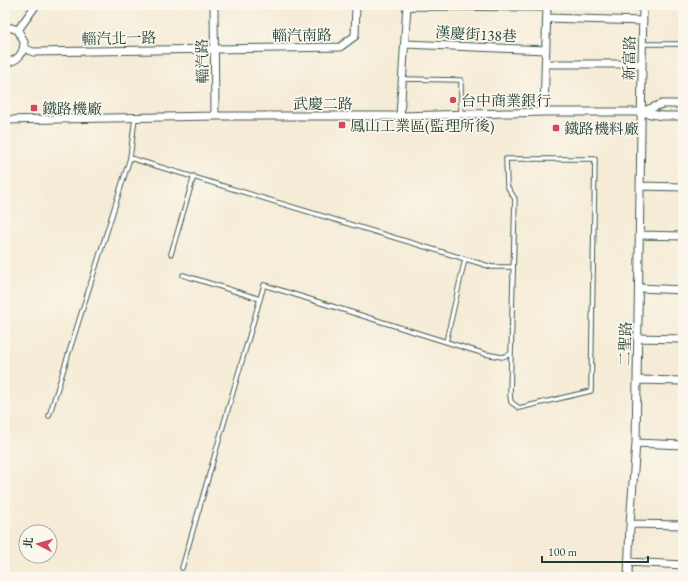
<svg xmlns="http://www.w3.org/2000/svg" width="688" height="582" font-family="'EB Garamond','Noto Serif TC',serif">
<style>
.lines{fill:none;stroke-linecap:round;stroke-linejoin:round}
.lane-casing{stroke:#3f574c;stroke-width:5.5}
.street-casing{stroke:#3f574c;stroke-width:9}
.lane{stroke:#fff;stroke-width:3.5}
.street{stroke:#fff;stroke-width:7}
.poi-dot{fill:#d1495b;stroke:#fbf7ec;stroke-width:1.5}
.labels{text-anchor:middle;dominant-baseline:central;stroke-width:3.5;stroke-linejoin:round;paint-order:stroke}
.street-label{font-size:15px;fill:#1f3d34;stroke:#fbf7ec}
.poi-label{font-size:15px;fill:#1f3d34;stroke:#fbf7ec;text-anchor:start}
</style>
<rect width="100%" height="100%" fill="#fbf7ec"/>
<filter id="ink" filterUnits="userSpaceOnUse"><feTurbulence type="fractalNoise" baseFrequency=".025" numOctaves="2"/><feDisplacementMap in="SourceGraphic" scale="8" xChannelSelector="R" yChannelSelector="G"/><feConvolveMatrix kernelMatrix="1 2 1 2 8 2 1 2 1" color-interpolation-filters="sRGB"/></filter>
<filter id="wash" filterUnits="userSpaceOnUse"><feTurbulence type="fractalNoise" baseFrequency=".012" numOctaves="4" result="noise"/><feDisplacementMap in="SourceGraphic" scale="16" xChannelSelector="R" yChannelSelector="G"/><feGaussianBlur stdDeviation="0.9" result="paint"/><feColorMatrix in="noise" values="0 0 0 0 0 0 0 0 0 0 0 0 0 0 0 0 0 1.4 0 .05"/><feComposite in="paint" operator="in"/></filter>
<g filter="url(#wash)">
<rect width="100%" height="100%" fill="#f5ebd6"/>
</g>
<g filter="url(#ink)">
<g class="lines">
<defs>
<path id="lane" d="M642,44H683
M402,79L461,80V114
M130,158L135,118
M506,159H595L591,391L519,408L511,402L510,395L515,199L507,186Z
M171,254L194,176
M183,275L260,299
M446,342L465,259
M49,416L130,158L492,267H512
M182,568L264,285L485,354L502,357L511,354"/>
<path id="street" d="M214,5L215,116
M407,6L547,7
M547,18L643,21
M5,26L18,30L24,42C24,54 17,62 5,62
M18,30L36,5
M405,44L546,50
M24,48L33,52L340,47L355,36L356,5
M546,64H642
M544,112L547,5
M641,112L662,104H683
M400,116L407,5
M5,120L215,116H400L544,112H641L662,116H683
M640,186L683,187
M639,235L683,236
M639,288L683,290
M637,338L683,339
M637,380L683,381
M636,443L683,445
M630,524L683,525
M628,562L683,565
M628,577L630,524L636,443L643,5"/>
</defs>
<use href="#lane" class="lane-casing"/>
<use href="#street" class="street-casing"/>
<use href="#lane" class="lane"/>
<use href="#street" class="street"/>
</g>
</g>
<g class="poi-dot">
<circle cx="453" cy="100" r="4"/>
<rect x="30" y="104" width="8" height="8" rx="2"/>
<rect x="338" y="121" width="8" height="8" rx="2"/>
<rect x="552" y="124" width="8" height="8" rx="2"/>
</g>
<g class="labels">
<g class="street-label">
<text transform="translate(476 34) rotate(3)">漢慶街138巷</text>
<text transform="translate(302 35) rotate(-1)">輜汽南路</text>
<text transform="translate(119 38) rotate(-1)">輜汽北一路</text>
<text transform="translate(629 58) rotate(-89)">新富路</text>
<text transform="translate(202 61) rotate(-91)">輜汽路</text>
<text x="323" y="103">武慶二路</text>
<text transform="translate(625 344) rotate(-89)">二聖路</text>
</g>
<g class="poi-label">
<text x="461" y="100">台中商業銀行</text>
<text x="42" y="108">鐵路機廠</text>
<text x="350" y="125">鳳山工業區(監理所後)</text>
<text x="564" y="128">鐵路機料廠</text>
</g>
</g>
<rect width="688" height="582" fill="none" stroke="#fbf7ec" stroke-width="20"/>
<g transform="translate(38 544) rotate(276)"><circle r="19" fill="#fbf7ec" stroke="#a3ada2"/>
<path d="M0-3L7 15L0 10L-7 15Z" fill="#d1495b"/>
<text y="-6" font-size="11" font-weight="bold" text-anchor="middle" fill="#1f3d34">北</text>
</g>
<path d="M542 556v6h106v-6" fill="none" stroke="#1f3d34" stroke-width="2"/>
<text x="548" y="556" font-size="12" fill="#1f3d34" stroke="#fbf7ec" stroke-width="3" paint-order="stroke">100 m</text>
</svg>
